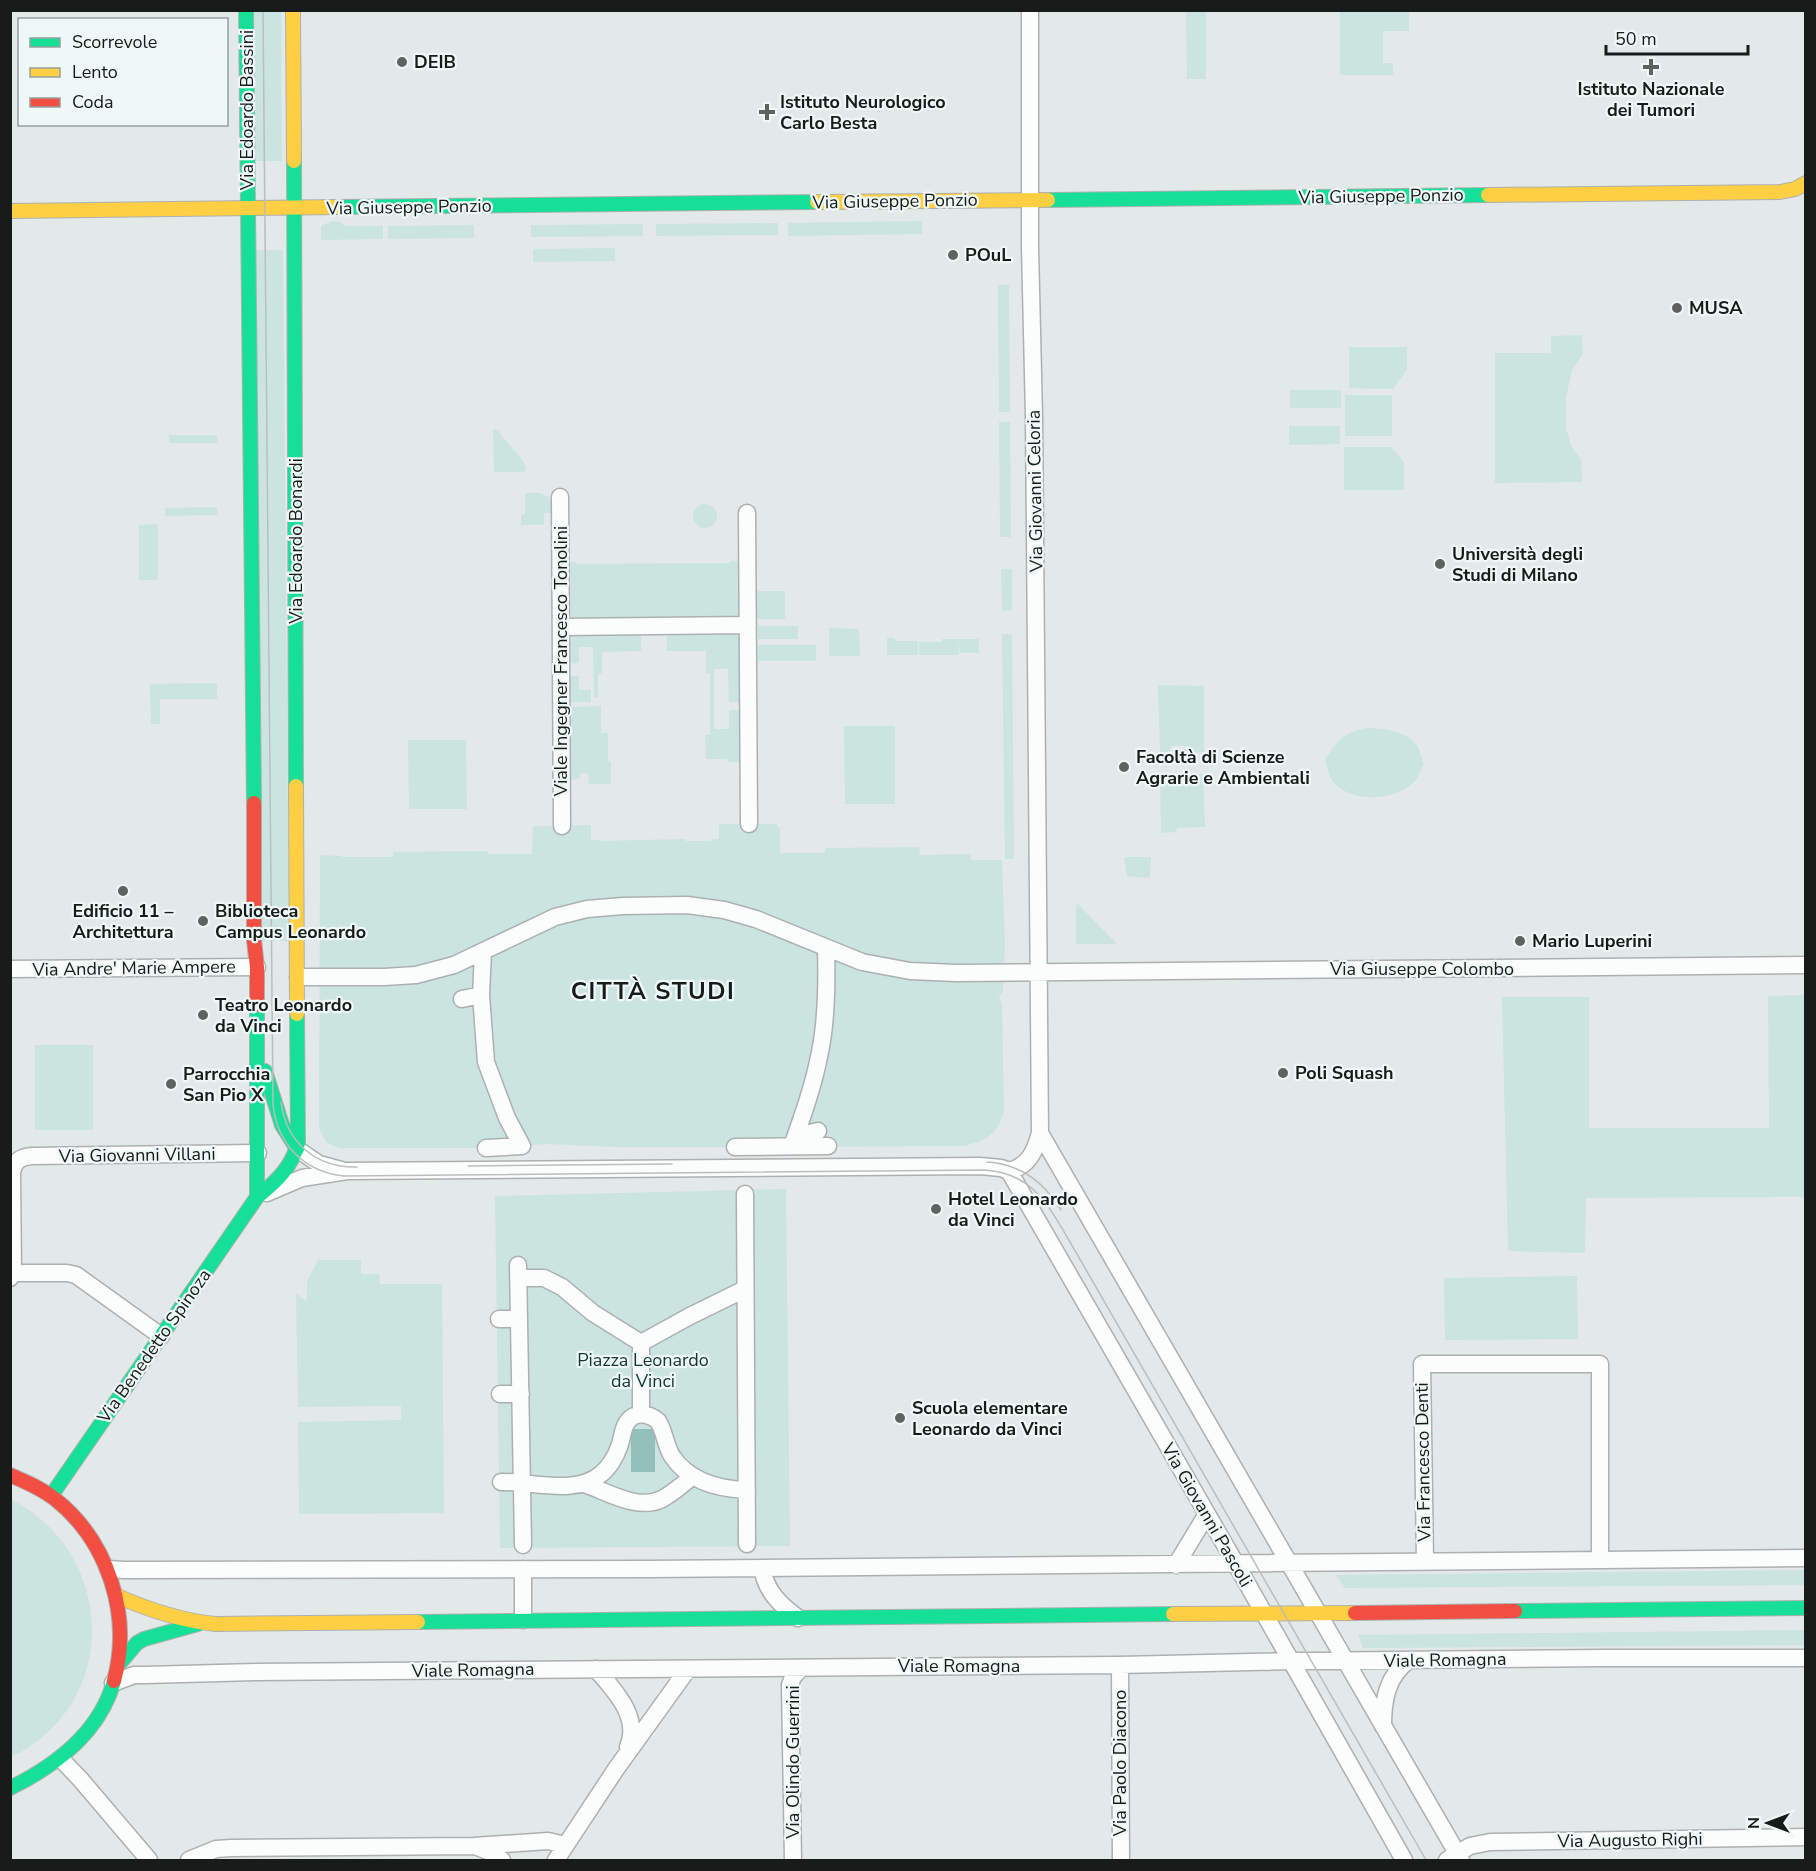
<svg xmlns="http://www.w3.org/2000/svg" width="1816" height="1871" font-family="'Nunito Sans',sans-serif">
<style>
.green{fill:#cbe4e0}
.water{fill:#92c1bb}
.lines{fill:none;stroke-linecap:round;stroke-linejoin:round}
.street-casing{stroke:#acb0b0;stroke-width:19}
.fast-casing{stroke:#acb0b0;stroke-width:16}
.slow-casing{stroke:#acb0b0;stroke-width:16}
.jam-casing{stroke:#acb0b0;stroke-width:16}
.street{stroke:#fbfcfc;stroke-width:16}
.fast{stroke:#16e098;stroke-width:14}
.slow{stroke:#ffcf43;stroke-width:14}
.jam{stroke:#f24e42;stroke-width:14}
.tram{stroke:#bcbdbd;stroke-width:1.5}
.poi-dot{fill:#5e6362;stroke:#eef8f6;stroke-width:2}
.labels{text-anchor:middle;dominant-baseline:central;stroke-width:4.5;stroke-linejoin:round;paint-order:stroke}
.poi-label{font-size:18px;font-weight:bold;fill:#171b1a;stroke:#eef8f6;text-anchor:start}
.street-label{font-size:18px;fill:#171b1a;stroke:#eef8f6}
.park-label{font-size:18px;fill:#163733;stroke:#eef8f6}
.district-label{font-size:24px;font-weight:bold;letter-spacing:1.5px;fill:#171b1a;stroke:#eef8f6}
</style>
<rect width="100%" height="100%" fill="#e3e8e8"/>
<path class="green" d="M253,11H281L282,161H254Z
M1186,11H1206V79H1187Z
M1340,11H1409V31H1383V63H1393V75H1340Z
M332,221H338L346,226H383V239L321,240V226Z
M922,221V234L788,236V223Z
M778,223V235L656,236V224Z
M643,224V236L531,237V225Z
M474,225V238L388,239V226Z
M615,248V261L533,262V249Z
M255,250H283L289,941H261Z
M998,285H1009L1010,412H999Z
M1582,335L1583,354L1572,370L1566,397V429L1572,447L1581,460L1582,482L1495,483V353H1551V336Z
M1349,347H1407V369L1393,389L1349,388Z
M1290,390H1341V408H1290Z
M1345,395H1392V436H1345Z
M999,422H1010L1011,537H1000Z
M1289,426H1340V444L1289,445Z
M493,429L498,431L523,461L526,468L524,472H494Z
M169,435H217V443H169Z
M1344,447H1391L1404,462V490H1344Z
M525,493H540L549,497L553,513H544V525H521V515L525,514Z
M693 516a12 12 0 1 1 24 0a12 12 0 1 1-24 0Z
M217,507V515L165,516V508Z
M158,524V580H139V525Z
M730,561H742V621L567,622L566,562H576L577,564L730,563Z
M1001,569H1012V610L1002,611Z
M753,591H785V619H753Z
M758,626H798V639H758Z
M829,628L859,629L860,656H829Z
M641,631V651L602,652V673L598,674V697H594L593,647H579V663H567V632Z
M667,631H742V702H729L728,669H714V729H729V710H742L743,762H728L727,759H706L705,735H710V673H706V651H667Z
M1002,634H1012L1014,859H1005Z
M887,638H895V641H918V655H887Z
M942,639H979V653H960L959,641V655H919V642H942Z
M758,645H816V661H758Z
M567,676H579V690H591V702H567Z
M217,683V699H160V724H151L150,684Z
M1158,685L1204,686V752L1189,753V746H1171L1170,753L1166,756L1160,755Z
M601,706V733H608V761H611V784H589L588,773H580V779L567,780V707Z
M844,726H895V804H845Z
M1367,728C1384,728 1407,731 1417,746C1420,750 1422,759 1424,764C1420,771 1417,780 1412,784C1391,801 1352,803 1333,782C1329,777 1327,766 1325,760C1338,739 1343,733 1367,728Z
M408,740H466L467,809H409Z
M1193,774H1203L1205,827L1177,828L1176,832L1161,833L1160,778H1171L1172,784H1188L1189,778Z
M719,824H777V827H780V853H825V848L919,847L920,855L971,854V860H1002L1005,945L1003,992L999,997L1002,1005L1004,1111C997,1135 987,1140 964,1146L735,1147H614L548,1144L486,1148H340C328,1145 323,1140 319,1128L320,855L342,856V857H393V852L487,851L488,854H532L533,827L539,826L591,825V840H600V841L685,839L686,841H711L712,839H719Z
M1124,857H1151L1150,878L1127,876Z
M1076,902L1117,944H1076Z
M1805,995V1197L1586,1198L1585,1253L1508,1251L1502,997H1589V1128H1769L1768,996Z
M35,1045H93V1130H35Z
M786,1189L790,1546L500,1548L495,1196Z
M318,1260H361V1274H379L380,1284H442L444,1513L299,1514L298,1422L401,1420V1406L298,1407L296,1294L307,1301V1281Z
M1577,1276L1578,1339L1445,1340L1444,1278Z
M11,1499C117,1554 121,1704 11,1757Z
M1805,1570V1585L1345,1588L1336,1575Z
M1805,1630V1645L1363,1648L1358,1635Z"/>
<path class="water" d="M631,1429H655V1472H631Z"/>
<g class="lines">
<defs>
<path id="street" d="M560,497L562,826
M747,513L749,824
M561,627L748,625
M483,952L481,995L486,1062L507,1118L522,1146L486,1148
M10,969L257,967
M298,977H384L416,975L454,965L555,917L587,909L623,906L687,905L724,910L756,919L862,962L910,971L956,973L1806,965
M462,999L481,995
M1040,1133L1461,1860
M796,1136L818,1131
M792,1146C803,1115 814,1084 820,1052C827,1018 827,983 826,949
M735,1147L828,1146
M297,1149L319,1164L341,1170
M1009,1171L1236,1564L1404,1860
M267,1193L302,1178L347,1171L980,1166L1001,1168L1009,1171C1029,1166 1035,1151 1040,1133L1034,416L1030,247V10
M745,1194L747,1544
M518,1265L523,1545
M13,1273H67L76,1275L161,1336
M10,1278L13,1273L12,1173C14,1161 20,1157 32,1156L258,1153
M518,1278H544L562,1287L593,1313L641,1343L690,1316L745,1289
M499,1319H519
M500,1394H521
M641,1414V1343
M501,1482C531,1481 576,1496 601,1474C609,1468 616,1456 619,1447C622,1440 622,1431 626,1424C633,1411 648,1413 658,1421C665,1432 665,1445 672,1456C689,1482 718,1489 747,1490
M584,1484C608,1492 638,1511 662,1499C673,1493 683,1484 693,1476
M1425,1561L1422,1364H1600V1560
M1176,1565L1207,1514
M762,1568C766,1591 779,1604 798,1618
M108,1569L124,1570L650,1569L1806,1558
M523,1620V1569
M1120,1665L1121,1860
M596,1669C614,1690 641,1717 628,1747
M113,1683L134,1675H145L255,1672L1120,1665L1291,1661L1603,1658H1806
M1383,1726C1383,1700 1387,1676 1409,1660
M61,1759L81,1780L149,1860
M475,1846L490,1852L502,1860
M189,1860L216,1849L231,1848L474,1846L548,1841L565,1845
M556,1860L616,1769L688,1669
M793,1860L790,1685L793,1677L801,1668
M1447,1860L1470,1846L1490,1842L1806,1837"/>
<path id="fast" d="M246,10L254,803
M294,161L296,786
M1048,200L1488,195
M338,207L817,202
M265,1071L282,1125L297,1149
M257,1197V1005
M51,1496L257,1197C276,1182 292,1167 298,1143L297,1014
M1515,1611L1806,1608
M418,1622L1173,1614
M119,1664L137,1643L144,1639L198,1624
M10,1788C55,1766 100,1732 114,1681"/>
<path id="slow" d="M293,10L294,161
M1488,195L1780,192L1795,189L1806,183
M817,202L1048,200
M10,211L338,207
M296,786L297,1014
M117,1596C149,1610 181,1621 216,1624L418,1622
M1173,1614L1355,1613"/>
<path id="jam" d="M254,803V940L257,967V1005
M10,1475C26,1482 41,1488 55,1499C108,1541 132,1615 114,1681
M1355,1613L1515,1611"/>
</defs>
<use href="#street" class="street-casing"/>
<use href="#fast" class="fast-casing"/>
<use href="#slow" class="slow-casing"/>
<use href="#jam" class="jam-casing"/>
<use href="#street" class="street"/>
<use href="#fast" class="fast"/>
<use href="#slow" class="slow"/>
<use href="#jam" class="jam"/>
<path class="tram" d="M263,10L273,1104C277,1144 304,1172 344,1176L984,1170C1033,1173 1048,1205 1070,1242L1426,1860
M281,1102C286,1143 317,1168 357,1167
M987,1162C1020,1164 1044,1182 1061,1210
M468,1166L672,1164"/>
</g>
<g class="poi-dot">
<circle cx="402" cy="62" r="6"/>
<path d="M1648 58h6v6h6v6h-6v6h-6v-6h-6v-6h6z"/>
<path d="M764 103h6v6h6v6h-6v6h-6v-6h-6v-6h6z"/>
<circle cx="953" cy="255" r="6"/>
<circle cx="1677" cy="308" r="6"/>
<circle cx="1440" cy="564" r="6"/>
<circle cx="1124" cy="767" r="6"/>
<circle cx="123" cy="891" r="6"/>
<circle cx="203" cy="921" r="6"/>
<circle cx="1520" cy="941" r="6"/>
<circle cx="203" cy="1015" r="6"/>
<circle cx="1283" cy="1073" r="6"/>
<circle cx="171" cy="1084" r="6"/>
<circle cx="936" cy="1209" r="6"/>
<circle cx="900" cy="1418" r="6"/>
</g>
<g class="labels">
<g class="poi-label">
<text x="414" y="62">DEIB</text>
<text x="1651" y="89" text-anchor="middle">Istituto Nazionale<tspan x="1651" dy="21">dei Tumori</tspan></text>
<text x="780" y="102">Istituto Neurologico<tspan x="780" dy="21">Carlo Besta</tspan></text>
<text x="965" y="255">POuL</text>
<text x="1689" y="308">MUSA</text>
<text x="1452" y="554">Università degli<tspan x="1452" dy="21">Studi di Milano</tspan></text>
<text x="1136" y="757">Facoltà di Scienze<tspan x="1136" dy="21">Agrarie e Ambientali</tspan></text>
<text x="123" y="911" text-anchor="middle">Edificio 11 –<tspan x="123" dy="21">Architettura</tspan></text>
<text x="215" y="911">Biblioteca<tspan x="215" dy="21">Campus Leonardo</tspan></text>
<text x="1532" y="941">Mario Luperini</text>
<text x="215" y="1005">Teatro Leonardo<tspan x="215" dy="21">da Vinci</tspan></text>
<text x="1295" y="1073">Poli Squash</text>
<text x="183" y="1074">Parrocchia<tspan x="183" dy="21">San Pio X</tspan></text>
<text x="948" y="1199">Hotel Leonardo<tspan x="948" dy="21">da Vinci</tspan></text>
<text x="912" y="1408">Scuola elementare<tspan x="912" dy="21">Leonardo da Vinci</tspan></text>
</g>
<g class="street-label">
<text transform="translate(247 110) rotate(-90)">Via Edoardo Bassini</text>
<text transform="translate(1381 196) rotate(-1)">Via Giuseppe Ponzio</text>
<text transform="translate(895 201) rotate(-1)">Via Giuseppe Ponzio</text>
<text transform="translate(409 207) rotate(-1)">Via Giuseppe Ponzio</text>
<text transform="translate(1035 491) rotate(-91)">Via Giovanni Celoria</text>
<text transform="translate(296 541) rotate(-90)">Via Edoardo Bonardi</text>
<text transform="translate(561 661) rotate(-90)">Viale Ingegner Francesco Tonolini</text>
<text transform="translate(134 968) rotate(-1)">Via Andre' Marie Ampere</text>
<text x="1422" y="969">Via Giuseppe Colombo</text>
<text transform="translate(137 1155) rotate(-1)">Via Giovanni Villani</text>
<text transform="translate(154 1346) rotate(-55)">Via Benedetto Spinoza</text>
<text transform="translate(1423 1462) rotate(-91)">Via Francesco Denti</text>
<text transform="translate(1207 1515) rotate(60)">Via Giovanni Pascoli</text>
<text transform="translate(1445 1660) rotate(-1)">Viale Romagna</text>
<text x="959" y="1666">Viale Romagna</text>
<text transform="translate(473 1670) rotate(-1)">Viale Romagna</text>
<text transform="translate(793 1762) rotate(-90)">Via Olindo Guerrini</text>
<text transform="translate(1120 1763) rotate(-90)">Via Paolo Diacono</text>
<text transform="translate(1630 1840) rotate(-1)">Via Augusto Righi</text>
</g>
<g class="park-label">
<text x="643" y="1360">Piazza Leonardo<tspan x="643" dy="21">da Vinci</tspan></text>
</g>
<g class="district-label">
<text x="653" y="991">CITTÀ STUDI</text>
</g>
</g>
<rect width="1816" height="1871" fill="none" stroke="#171b1a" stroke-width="24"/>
<rect x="18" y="18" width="210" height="108" fill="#eef8f6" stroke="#98a09e" stroke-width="1.5"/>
<rect x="30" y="38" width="30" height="9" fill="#16e098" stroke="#98a09e" stroke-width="1.5"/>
<text x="72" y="48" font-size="18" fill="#171b1a">Scorrevole</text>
<rect x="30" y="68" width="30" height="9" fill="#ffcf43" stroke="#98a09e" stroke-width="1.5"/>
<text x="72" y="78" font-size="18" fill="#171b1a">Lento</text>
<rect x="30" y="98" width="30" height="9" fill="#f24e42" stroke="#98a09e" stroke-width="1.5"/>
<text x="72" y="108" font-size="18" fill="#171b1a">Coda</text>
<g transform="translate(1768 1823) rotate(270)" stroke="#eef8f6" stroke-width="4.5" paint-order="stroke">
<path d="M0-4.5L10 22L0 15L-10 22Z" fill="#171b1a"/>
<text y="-9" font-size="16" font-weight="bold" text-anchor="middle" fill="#171b1a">N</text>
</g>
<path d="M1606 45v9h142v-9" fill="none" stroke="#171b1a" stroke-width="3"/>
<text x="1615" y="45" font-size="18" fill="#171b1a" stroke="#eef8f6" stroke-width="4.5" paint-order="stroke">50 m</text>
</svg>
